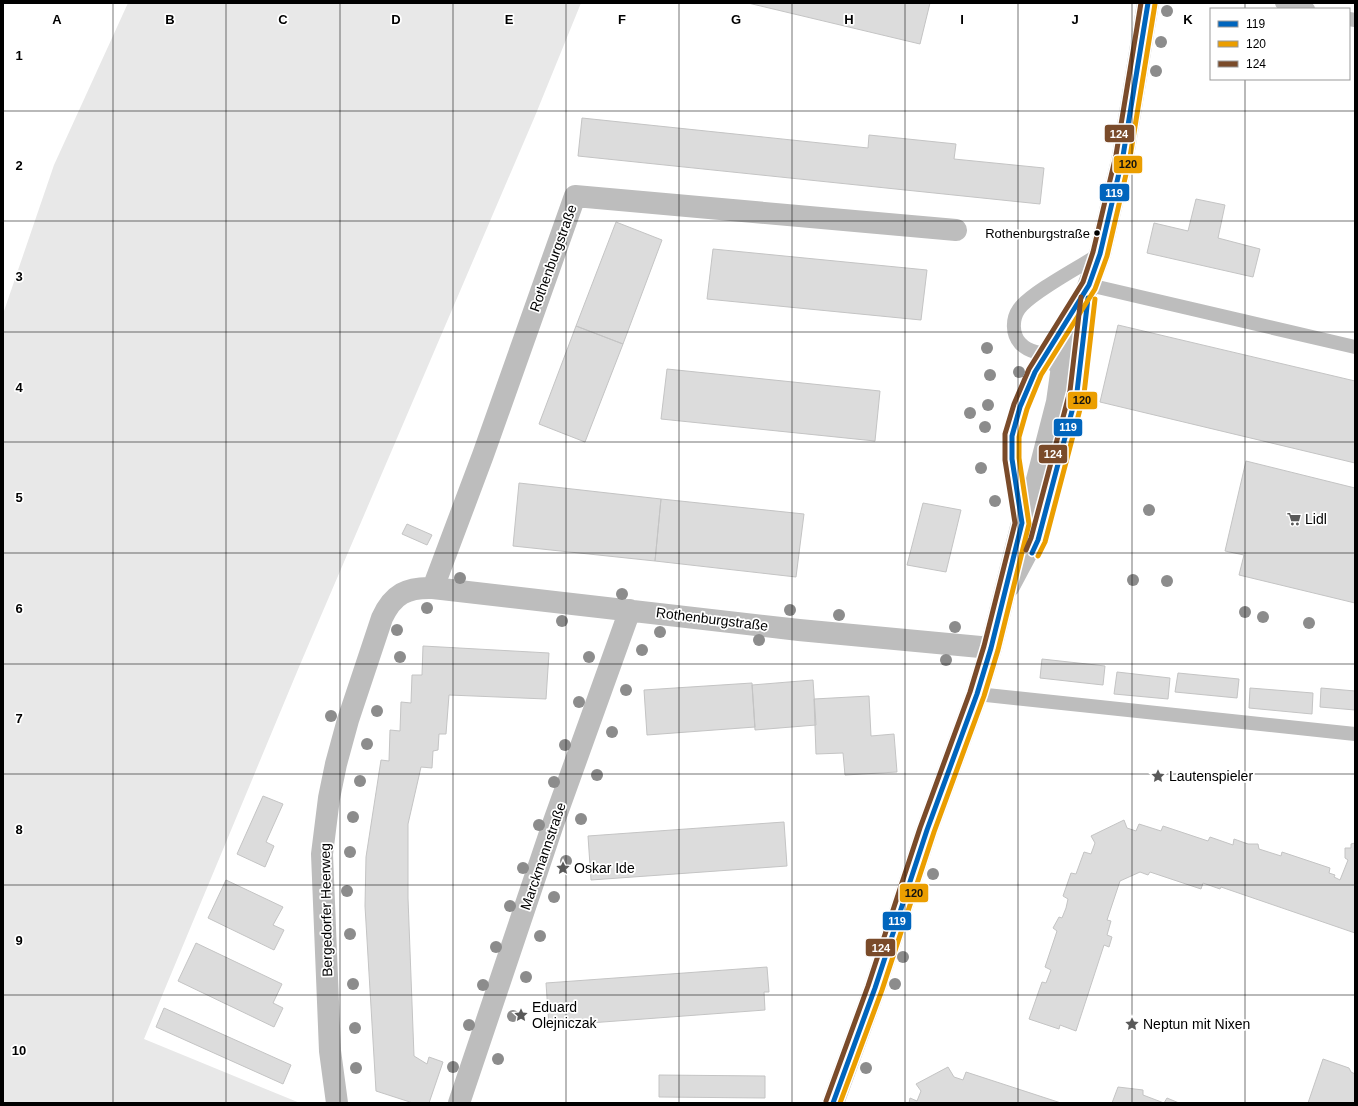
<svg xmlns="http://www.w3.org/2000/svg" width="1358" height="1106" font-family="Helvetica,sans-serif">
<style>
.green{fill:#e8e8e8}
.building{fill:#dcdcdc;stroke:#c4c4c4}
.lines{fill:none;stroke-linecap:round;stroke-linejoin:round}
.service{stroke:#bdbdbd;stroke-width:14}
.minor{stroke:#bdbdbd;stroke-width:22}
.tertiary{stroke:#bdbdbd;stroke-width:22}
.bus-1-casing{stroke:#fff;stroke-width:8}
.bus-2-casing{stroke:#fff;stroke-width:8}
.bus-3-casing{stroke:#fff;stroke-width:8}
.bus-1{stroke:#0065bd;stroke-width:5}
.bus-2{stroke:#eb9e00;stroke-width:5}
.bus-3{stroke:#7a4b2a;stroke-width:5}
.tree{fill:#8c8c8c}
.grid{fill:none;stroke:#000;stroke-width:1;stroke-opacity:0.55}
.bus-dot{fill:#000;stroke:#fff;stroke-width:1.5}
.labels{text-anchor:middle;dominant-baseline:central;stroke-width:3.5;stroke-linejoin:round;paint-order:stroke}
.bus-label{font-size:13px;fill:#000;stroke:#fff;text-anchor:end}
.street-label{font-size:14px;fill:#000;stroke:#fff}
.poi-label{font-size:14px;fill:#000;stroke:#fff;text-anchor:start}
.grid-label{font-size:13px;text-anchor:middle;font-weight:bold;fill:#000;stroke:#fff;stroke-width:3.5;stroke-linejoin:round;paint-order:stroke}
.line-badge{stroke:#fff;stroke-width:1.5}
.badge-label{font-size:11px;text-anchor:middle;font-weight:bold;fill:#fff}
.pale-badge-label{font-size:11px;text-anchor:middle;font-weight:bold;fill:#111}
</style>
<rect width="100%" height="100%" fill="#fff"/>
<path class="green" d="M128,3H581L535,116L299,667L144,1039L300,1103H3V314L54,165Z"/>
<path class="building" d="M748,3H930L920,44Z
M582,118L868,148L869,135L956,144L954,159L1044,168L1040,204L578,156Z
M1196,199L1225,205L1218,238L1260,249L1253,277L1147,253L1154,223L1188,231Z
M616,222L662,240L623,344L576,326Z
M713,249L927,270L921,320L707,299Z
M1118,325L1355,381V463L1100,402Z
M576,326L623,344L585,442L539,424Z
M667,369L880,391L875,441L661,419Z
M1246,461L1355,488V603L1239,575L1244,555L1225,551Z
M519,483L661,499L655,561L513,546Z
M661,499L804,514L796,577L655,561Z
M923,503L961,510L946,572L907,565Z
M407,524L432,535L427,545L402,534Z
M423,646L549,653L546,699L449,695L446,734H439L438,750L433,751L432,768L421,767L408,824V898L414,1056L427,1064L429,1057L443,1062L429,1103H413L376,1091L365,906L366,857L381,760L389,761L390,730L400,731L401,702L411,703L412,675H422Z
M1042,659L1105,666L1103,685L1040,678Z
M1117,672L1170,678L1168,699L1114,694Z
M1178,673L1239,679L1237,698L1175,692Z
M813,680L816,725L755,730L752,685Z
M752,683L755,727L647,735L644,690Z
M1250,688L1313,693L1312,714L1249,708Z
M1321,688L1355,691V710L1320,707Z
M869,696L871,736L894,734L897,772L845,775L843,753L816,754L814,699Z
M263,796L283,804L266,842L274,846L265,867L237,854Z
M1124,820L1127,828L1136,831L1139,824L1161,831L1163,826L1208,841L1210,837L1233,845L1234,839L1248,844H1258L1259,849L1281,856L1282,852L1330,868L1329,873L1335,875L1334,877L1340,880L1348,860L1345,858V848H1351V844L1355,843V933L1221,887L1220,889L1203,883L1201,889L1150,872L1148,875L1140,872L1120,881L1107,920L1111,921L1107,935L1112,937L1109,947L1104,945L1076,1031L1060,1025L1059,1029L1029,1019L1042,982L1046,983L1051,970L1045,967L1057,931L1053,928L1059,917L1062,918L1066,908L1068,899L1063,896L1071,873L1076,874L1084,852L1091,854L1095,843L1091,836Z
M784,822L787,866L591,880L588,836Z
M226,880L283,907L273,925L284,930L274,950L208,918Z
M196,943L282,984L273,1003L283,1008L274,1027L178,981Z
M767,967L769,992H764L765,1010L549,1026L546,983Z
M164,1008L291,1065L283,1084L156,1027Z
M1323,1059L1349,1068L1351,1072L1355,1074V1103H1308Z
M948,1067L954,1077L963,1080L966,1072L1061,1103H909L910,1098L917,1101L921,1091L916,1084Z
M659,1075L765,1076V1098L659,1097Z
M1118,1087L1143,1090V1095L1164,1103H1112Z
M1167,1098L1179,1103H1164Z"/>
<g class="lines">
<path class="service" d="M1282,3L1308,9
M1349,19L1355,20
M1089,285L1355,347
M1054,353C1043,355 1028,352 1020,343C1012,334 1012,319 1019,309C1030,293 1081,266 1100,254
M1019,500C1016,486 1012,472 1012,458C1010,405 1043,358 1070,316
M1012,589L1038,540L1077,392L1086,310
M977,694L1355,734"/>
<path class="minor" d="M433,588L483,455L575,196L956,230
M337,1103L330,1051L322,854L329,798L336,764L348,720L382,618C393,594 407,587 433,588L799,630L991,648
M459,1103L553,824L630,610"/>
<path class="tertiary" d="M1059,365L1100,254L1123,156L1148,3
M833,1103L875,988L927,830L977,694L991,648L1022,523L1031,503L1057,402L1064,352"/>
<defs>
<path id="bus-1" d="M1032,553L1038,540L1077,392L1088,298
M833,1103L875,988L927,830L977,694L991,648L1022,523L1012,459V436L1020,407L1035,372L1089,285L1100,254L1123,156L1148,3"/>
<path id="bus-2" d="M1038,556L1045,542L1084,394L1095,299
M840,1103L882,990L934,832L984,696L998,650L1029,524L1019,458V437L1027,409L1041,375L1095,289L1107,256L1130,157L1155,4"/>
<path id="bus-3" d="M1026,550L1031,538L1070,391L1081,297
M826,1101L868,986L920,828L970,692L984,646L1015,523L1005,460V434L1014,404L1029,369L1083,282L1093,252L1116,155L1141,3"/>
</defs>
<use href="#bus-1" class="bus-1-casing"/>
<use href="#bus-2" class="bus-2-casing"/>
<use href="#bus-3" class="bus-3-casing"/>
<use href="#bus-1" class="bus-1"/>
<use href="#bus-2" class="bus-2"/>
<use href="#bus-3" class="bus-3"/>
</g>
<g class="tree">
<circle cx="1167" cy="11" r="6"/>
<circle cx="1161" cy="42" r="6"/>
<circle cx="1156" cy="71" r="6"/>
<circle cx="987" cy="348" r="6"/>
<circle cx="1019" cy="372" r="6"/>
<circle cx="990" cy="375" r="6"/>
<circle cx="988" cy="405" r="6"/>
<circle cx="970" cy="413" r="6"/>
<circle cx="985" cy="427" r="6"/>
<circle cx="981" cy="468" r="6"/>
<circle cx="995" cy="501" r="6"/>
<circle cx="1149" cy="510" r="6"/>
<circle cx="460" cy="578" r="6"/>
<circle cx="1133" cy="580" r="6"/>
<circle cx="1167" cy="581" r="6"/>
<circle cx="622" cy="594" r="6"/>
<circle cx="427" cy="608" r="6"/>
<circle cx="790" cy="610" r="6"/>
<circle cx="1245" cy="612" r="6"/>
<circle cx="839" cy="615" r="6"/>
<circle cx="1263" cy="617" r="6"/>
<circle cx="562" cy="621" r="6"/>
<circle cx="1309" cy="623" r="6"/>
<circle cx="955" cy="627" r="6"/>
<circle cx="397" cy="630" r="6"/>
<circle cx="660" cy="632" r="6"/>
<circle cx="759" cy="640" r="6"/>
<circle cx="642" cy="650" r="6"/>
<circle cx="400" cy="657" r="6"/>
<circle cx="589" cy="657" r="6"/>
<circle cx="946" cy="660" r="6"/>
<circle cx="626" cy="690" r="6"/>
<circle cx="579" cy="702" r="6"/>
<circle cx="377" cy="711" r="6"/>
<circle cx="331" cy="716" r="6"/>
<circle cx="612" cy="732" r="6"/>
<circle cx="367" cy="744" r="6"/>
<circle cx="565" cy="745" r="6"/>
<circle cx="597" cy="775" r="6"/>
<circle cx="360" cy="781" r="6"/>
<circle cx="554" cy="782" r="6"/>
<circle cx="353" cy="817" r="6"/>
<circle cx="581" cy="819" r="6"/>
<circle cx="539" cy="825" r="6"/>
<circle cx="350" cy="852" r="6"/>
<circle cx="566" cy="861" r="6"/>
<circle cx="523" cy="868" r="6"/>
<circle cx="933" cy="874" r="6"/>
<circle cx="347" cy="891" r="6"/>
<circle cx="554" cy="897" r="6"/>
<circle cx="510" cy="906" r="6"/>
<circle cx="350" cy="934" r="6"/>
<circle cx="540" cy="936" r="6"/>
<circle cx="496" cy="947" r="6"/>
<circle cx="903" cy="957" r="6"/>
<circle cx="526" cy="977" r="6"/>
<circle cx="353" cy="984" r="6"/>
<circle cx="895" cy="984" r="6"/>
<circle cx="483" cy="985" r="6"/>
<circle cx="513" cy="1016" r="6"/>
<circle cx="469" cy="1025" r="6"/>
<circle cx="355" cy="1028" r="6"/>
<circle cx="498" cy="1059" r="6"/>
<circle cx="453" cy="1067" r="6"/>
<circle cx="356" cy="1068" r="6"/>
<circle cx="866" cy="1068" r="6"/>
</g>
<path class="grid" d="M113,3V1103M226,3V1103M340,3V1103M453,3V1103M566,3V1103M679,3V1103M792,3V1103M905,3V1103M1018,3V1103M1132,3V1103M1245,3V9M1245,79V1103M3,111H1355M3,221H1355M3,332H1355M3,442H1355M3,553H1355M3,664H1355M3,774H1355M3,885H1355M3,995H1355"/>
<defs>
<symbol id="supermarket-bare" viewBox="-9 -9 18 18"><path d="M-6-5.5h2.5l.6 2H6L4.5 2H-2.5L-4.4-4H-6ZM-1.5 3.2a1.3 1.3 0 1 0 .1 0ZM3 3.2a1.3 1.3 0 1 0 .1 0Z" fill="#595959" stroke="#fff" stroke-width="2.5" paint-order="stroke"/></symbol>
<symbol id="sight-bare" viewBox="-9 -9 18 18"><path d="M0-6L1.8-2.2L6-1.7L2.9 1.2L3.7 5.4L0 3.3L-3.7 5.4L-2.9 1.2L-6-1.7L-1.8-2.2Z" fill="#595959" stroke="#fff" stroke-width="2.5" paint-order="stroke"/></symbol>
</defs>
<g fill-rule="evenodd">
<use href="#supermarket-bare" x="1284" y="509" width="20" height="20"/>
<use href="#sight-bare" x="1148" y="766" width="20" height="20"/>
<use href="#sight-bare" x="553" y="858" width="20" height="20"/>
<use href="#sight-bare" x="511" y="1005" width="20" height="20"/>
<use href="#sight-bare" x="1122" y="1014" width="20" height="20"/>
</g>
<circle class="bus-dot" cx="1097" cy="233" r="3.5"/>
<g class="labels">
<g class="bus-label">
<text x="1090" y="233">Rothenburgstraße</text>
</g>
<g class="street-label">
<text transform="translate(553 258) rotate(-70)">Rothenburgstraße</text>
<text transform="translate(712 619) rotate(7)">Rothenburgstraße</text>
<text transform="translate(543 856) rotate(-71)">Marckmannstraße</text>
<text transform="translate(326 910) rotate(-91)">Bergedorfer Heerweg</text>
</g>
<g class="poi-label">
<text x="1305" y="519">Lidl</text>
<text x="1169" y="776">Lautenspieler</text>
<text x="574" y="868">Oskar Ide</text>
<text x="532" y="1007">Eduard<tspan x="532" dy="16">Olejniczak</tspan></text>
<text x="1143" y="1024">Neptun mit Nixen</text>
</g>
</g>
<g class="grid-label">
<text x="57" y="24">A</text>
<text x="170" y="24">B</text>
<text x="283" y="24">C</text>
<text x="396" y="24">D</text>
<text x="509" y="24">E</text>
<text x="622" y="24">F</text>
<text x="736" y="24">G</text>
<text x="849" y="24">H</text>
<text x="962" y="24">I</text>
<text x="1075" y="24">J</text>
<text x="1188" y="24">K</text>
<text x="19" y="60">1</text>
<text x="19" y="170">2</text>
<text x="19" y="281">3</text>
<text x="19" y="392">4</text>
<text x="19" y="502">5</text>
<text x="19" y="613">6</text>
<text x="19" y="723">7</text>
<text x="19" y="834">8</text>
<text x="19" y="945">9</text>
<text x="19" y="1055">10</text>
</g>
<g class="line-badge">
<rect x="1104" y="124" width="31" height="19" rx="4" fill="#7a4b2a"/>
<rect x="1113" y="155" width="30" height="19" rx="4" fill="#eb9e00"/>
<rect x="1099" y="183" width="31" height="19" rx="4" fill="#0065bd"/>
<rect x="1067" y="391" width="31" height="19" rx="4" fill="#eb9e00"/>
<rect x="1053" y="418" width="30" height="19" rx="4" fill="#0065bd"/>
<rect x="1038" y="444" width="30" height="20" rx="4" fill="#7a4b2a"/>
<rect x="899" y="883" width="30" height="20" rx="4" fill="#eb9e00"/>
<rect x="882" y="911" width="30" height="20" rx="4" fill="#0065bd"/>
<rect x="865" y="938" width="31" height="19" rx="4" fill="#7a4b2a"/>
</g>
<g class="badge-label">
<text x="1119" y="138">124</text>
<text x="1114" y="197">119</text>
<text x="1068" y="431">119</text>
<text x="1053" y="458">124</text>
<text x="897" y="925">119</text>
<text x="881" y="952">124</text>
</g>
<g class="pale-badge-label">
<text x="1128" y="168">120</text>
<text x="1082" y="404">120</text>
<text x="914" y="897">120</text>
</g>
<rect width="1358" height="1106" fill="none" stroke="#000000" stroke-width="8"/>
<rect x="1210" y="8" width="140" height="72" fill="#ffffff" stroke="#999999"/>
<rect x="1218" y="21" width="20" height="6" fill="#0065bd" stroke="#999999"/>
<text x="1246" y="28" font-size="12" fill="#000000">119</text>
<rect x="1218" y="41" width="20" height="6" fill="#eb9e00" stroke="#999999"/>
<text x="1246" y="48" font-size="12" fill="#000000">120</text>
<rect x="1218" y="61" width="20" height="6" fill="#7a4b2a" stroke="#999999"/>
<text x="1246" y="68" font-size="12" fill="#000000">124</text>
</svg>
